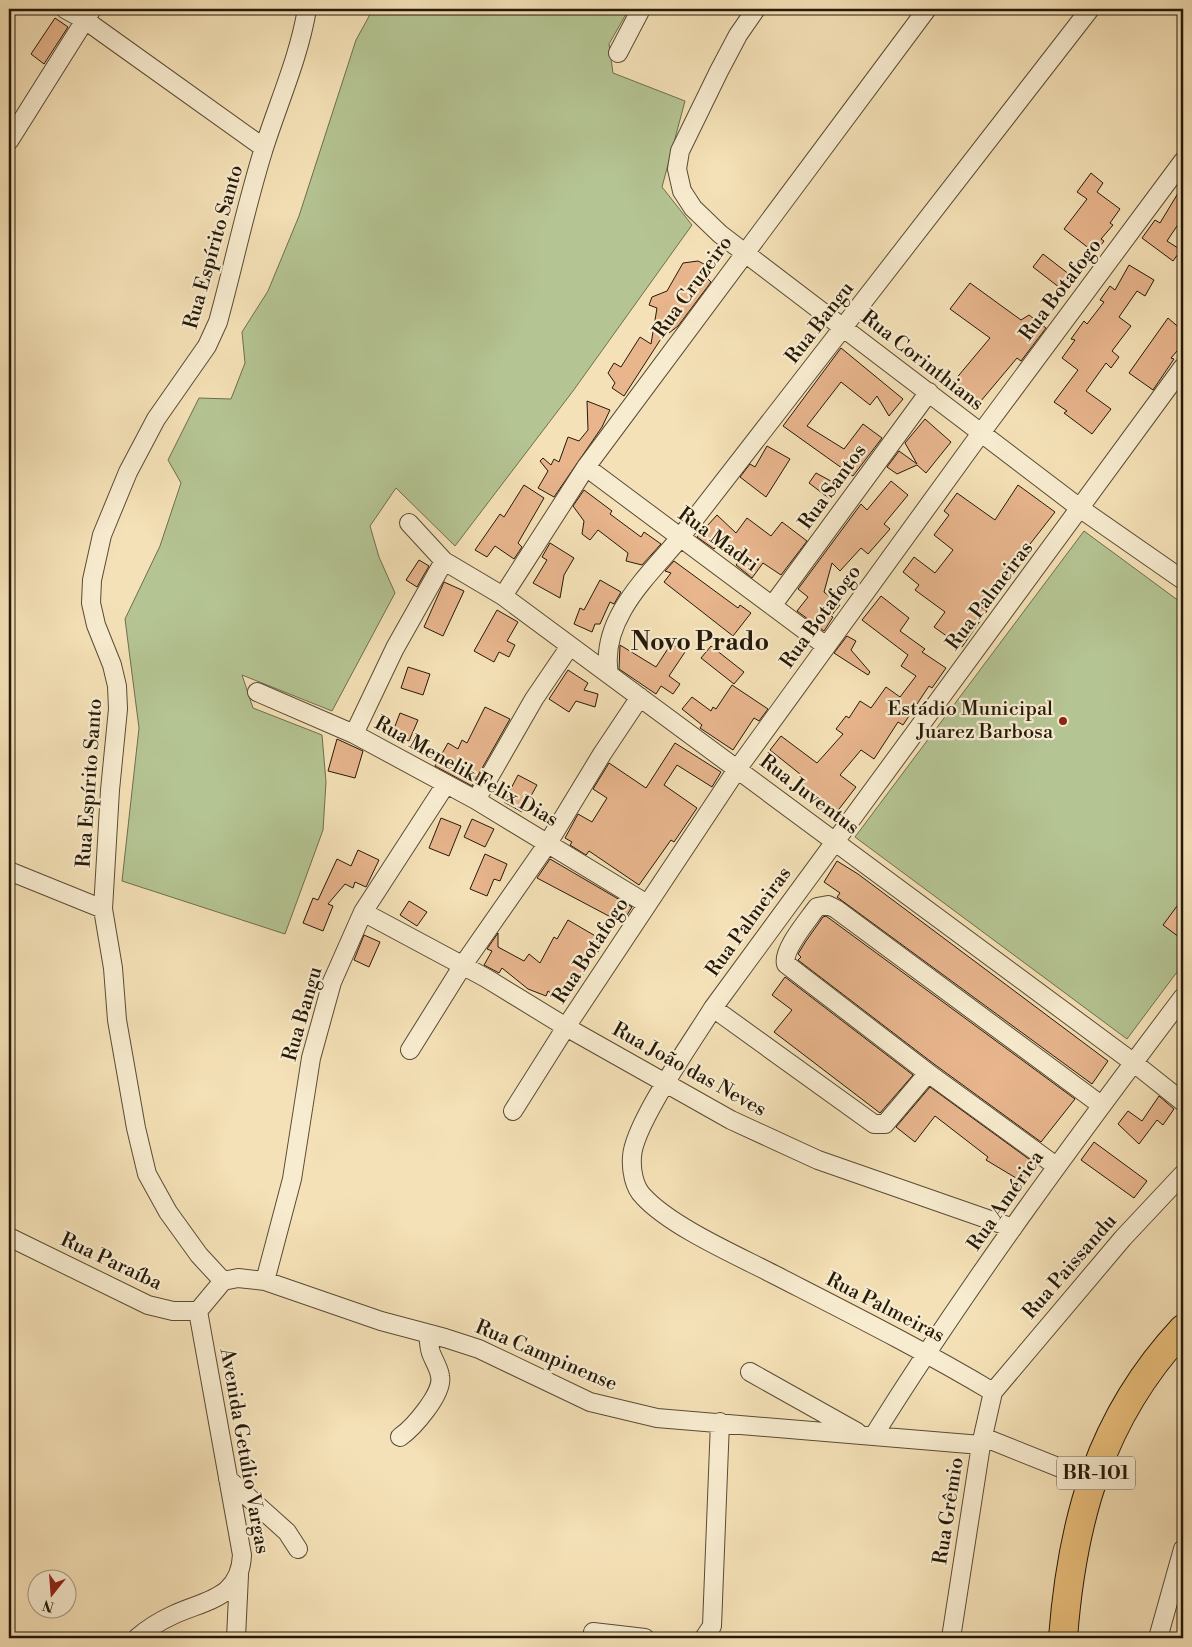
<svg xmlns="http://www.w3.org/2000/svg" width="1192" height="1647" font-family="'Libre Bodoni',serif">
<style>
.green{fill:#b5c493;stroke:#6d6e4e}
.building{fill:#e8b58d;stroke:#251909}
.lines{fill:none;stroke-linecap:round;stroke-linejoin:round}
.minor-casing{stroke:#594b34;stroke-width:20}
.trunk-casing{stroke:#251909;stroke-width:30}
.minor{stroke:#f8ecd0;stroke-width:18}
.trunk{stroke:#eac07c;stroke-width:28}
.poi-dot{fill:#8f2418;stroke:#f8ecd0;stroke-width:2}
.labels{text-anchor:middle;dominant-baseline:central;stroke-width:4.5;stroke-linejoin:round;paint-order:stroke}
.shield{fill:#f8ecd0;stroke:#645845;stroke-width:1}
.shield-label{font-size:19px;font-weight:bold;fill:#251909}
.street-label{font-size:20px;fill:#251909;stroke:#f8ecd0}
.poi-label{font-size:20px;fill:#251909;stroke:#f8ecd0;text-anchor:end}
.district-label{font-size:25px;font-weight:bold;fill:#251909;stroke:#f8ecd0}
</style>
<rect width="100%" height="100%" fill="#f5e1b7"/>
<filter id="stains"><feTurbulence type="fractalNoise" baseFrequency=".004" numOctaves="4"/><feColorMatrix values="0 0 0 0 .2 0 0 0 0 .09 0 0 0 0 .02 0 0 0 .5 -.17"/></filter>
<radialGradient id="worn" r=".72"><stop offset=".6" stop-color="#630" stop-opacity="0"/><stop offset="1" stop-color="#630" stop-opacity=".3"/></radialGradient>
<path class="green" d="M373,9H629L609,44L613,73L685,101L662,187L692,225L573,391L455,546L396,488L370,526L379,557L395,593L332,711L242,675L253,708L322,735L326,782L323,830L285,934L122,881L139,728L125,619L160,546L181,483L168,460L199,398L231,399L245,363L242,332L268,291L299,216L356,40Z
M1084,531L1183,604V964L1127,1039L855,837Z"/>
<path class="building" d="M55,18L68,27L44,64L31,54Z
M1091,173L1103,183L1097,192L1120,209L1110,223L1113,225L1101,239L1104,241L1095,253L1064,229L1087,199L1077,192Z
M1183,185V217L1167,241L1181,250L1173,261L1142,238L1155,220L1160,223Z
M1043,254L1074,278L1064,291L1033,267Z
M698,261L712,268L707,278L711,282L678,326L669,333L666,331L624,396L612,388L615,383L608,373L614,363L621,367L640,337L651,344L657,308L649,305L652,297L667,291L683,263Z
M1129,265L1154,280L1145,296L1137,291L1119,317L1131,326L1112,351L1119,357L1111,368L1106,363L1086,391L1111,409L1092,434L1064,413L1067,411L1054,402L1078,370L1062,358L1075,340L1071,339L1084,321L1087,324L1104,302L1100,300L1110,286L1115,290Z
M970,283L1021,320L1029,315L1046,328L1021,361L1017,358L975,408L949,387L990,338L950,309Z
M1168,318L1183,331V344L1171,358L1174,359L1153,390L1129,373Z
M841,348L903,399L889,416L877,396L870,405L841,382L807,426L844,449L863,424L882,438L853,476L783,426Z
M587,401L610,410L602,427L554,497L538,488L548,471L540,461L543,458L551,465L554,459L559,462L568,437L579,441L588,430Z
M925,419L951,442L926,473L917,465L897,474L887,467L899,451L917,464L905,443Z
M767,446L790,459L766,497L740,477L750,464L755,467Z
M816,473L840,486L830,499L809,483Z
M891,481L908,495L884,524L890,529L868,554L861,548L840,571L832,563L824,592L840,605L831,616L833,617L824,631L797,611L808,597L798,589L861,504L867,510Z
M524,485L544,498L518,543L522,547L514,559L495,546L487,557L475,550L500,514L504,517Z
M1018,485L1055,512L981,607L987,611L962,647L934,627L945,612L915,590L919,585L903,572L914,557L935,573L953,550L934,535L949,515L944,511L957,493L995,520Z
M584,490L612,511L610,514L641,537L644,532L661,544L642,565L626,561L628,553L598,530L590,540L582,534L584,521L573,506Z
M717,515L736,533L747,518L771,536L782,522L807,541L781,575L763,563L752,578L736,565L743,556L722,540L714,549L697,537Z
M550,543L574,558L564,575L560,598L533,583L547,560L542,557Z
M419,560L429,566L417,587L406,580Z
M674,561L738,608L740,605L751,613L733,636L664,582L671,573L665,571Z
M600,580L621,592L614,604L610,602L600,624H595L592,632L574,624L580,608L584,610Z
M444,582L464,591L443,636L424,627Z
M881,596L909,618L900,631L925,649L922,652L946,668L932,688L929,686L903,725L898,722L874,759L861,750L840,775L856,787L836,813L800,785L805,778L770,750L781,736L817,763L843,734L836,729L846,716L849,718L860,701L871,708L886,687L900,697L916,676L901,666L908,655L862,620Z
M497,610L518,622L507,641L515,645L509,657L499,652L494,662L474,651Z
M847,636L856,641L851,650L870,672L868,675L834,653Z
M671,644L685,652L669,676L680,684L673,694L661,686L656,694L619,669L620,645L656,667Z
M711,646L744,672L734,684L701,658Z
M408,667L430,674L423,695L401,688Z
M568,670L588,683L584,690L598,694L595,707L576,701L569,712L549,699Z
M732,685L768,709L759,721L754,718L733,750L700,728L702,725L682,709L692,697L711,711L713,707L716,709Z
M485,707L510,719L472,786L435,766L448,743L458,749L462,740L467,743Z
M400,713L418,720L409,741L392,734Z
M337,739L363,751L355,778L328,771Z
M675,743L721,772L712,787L677,765L664,785L697,808L674,842L671,840L639,885L589,851L586,855L570,845L572,842L565,838L578,814L592,822L607,798L593,789L609,763L646,788Z
M518,775L537,785L522,812L504,802Z
M441,818L461,826L449,856L429,848Z
M472,819L494,829L485,847L464,837Z
M358,850L379,860L366,887L355,882L353,888L345,884L328,904L333,906L323,931L303,923L313,898L318,900L337,859L351,866Z
M485,854L507,864L500,881L494,879L487,896L470,889Z
M550,859L632,907L622,923L537,878Z
M837,861L858,874L1108,1061L1092,1084L837,897L840,893L824,882Z
M1183,898V940L1163,925Z
M409,901L427,912L417,926L400,915Z
M826,916L1075,1099L1041,1142L934,1064L798,960L801,957L798,954L806,941L823,917Z
M568,920L604,941L598,952L595,951L579,982L564,1003L548,991L546,996L528,989L502,968L499,973L484,965L492,951L487,949L498,933V947L524,961L529,954L540,963L554,937L557,939Z
M364,935L380,942L369,967L354,960Z
M785,977L913,1075L880,1113L774,1032L792,1010L772,995Z
M930,1087L1037,1165L1026,1184L986,1160L988,1157L935,1116L915,1142L896,1127Z
M1159,1096L1174,1109L1163,1125L1157,1120L1139,1144L1118,1124L1128,1111L1142,1121Z
M1094,1142L1147,1181L1134,1198L1081,1160Z"/>
<g class="lines">
<defs>
<path id="minor" d="M65,9L85,20L264,148
M756,9L738,35L719,71L680,151L677,169L682,191L693,208L720,234L1081,509L1183,580
M618,53L641,9
M9,141L92,9
M586,467L826,646
M409,523L444,561L503,596L1134,1063L1183,1102
M503,596L586,467L927,9
M772,606L929,392
M609,674C599,620 648,576 679,539L1090,9
M257,692L354,734L476,800L647,904
M354,734L395,648L444,561
M476,800L534,699L570,646
M9,871L103,909
M363,912L486,978L566,1027L731,1120L818,1160L1013,1228
M713,1008L874,1124H885L928,1073
M410,1050L463,965L548,843L602,754L640,697
M513,1111L566,1027L738,768L981,433L1183,161
M1056,1166L928,1073L786,964C782,950 808,920 817,907L828,905L836,909L1101,1105
M9,1237L148,1305L173,1311H198
M223,1281L199,1255L168,1212L147,1174L136,1128L117,1020L113,968L103,909L110,790L118,709L117,686L112,665L96,625L91,603L92,580L102,535L128,472L156,419L207,346L218,322C234,264 246,205 264,148C279,101 299,57 307,9
M223,1281L238,1278L265,1281L381,1321L445,1338L479,1349L590,1402L657,1418L981,1445
M265,1281L292,1179L311,1058L332,982L363,912L446,784
M750,1372L857,1432
M993,1392C921,1349 847,1312 773,1274C736,1255 670,1226 643,1196C634,1187 631,1170 632,1157C633,1125 694,1039 713,1008L1183,367
M874,1435C969,1283 1075,1140 1183,997
M400,1437C413,1428 444,1393 440,1376C439,1368 434,1361 431,1353C429,1347 429,1340 428,1334
M983,1437L1093,1481
M228,1479L287,1532L298,1549
M593,1632L645,1638
M137,1638C147,1629 160,1621 173,1615C205,1600 240,1599 242,1555L198,1311L223,1281
M236,1638L239,1575
M704,1638L712,1626L720,1422
M951,1638L981,1445L993,1392L1123,1238L1183,1174
M1158,1638L1183,1549"/>
<path id="trunk" d="M1063,1638C1072,1520 1100,1418 1183,1329"/>
</defs>
<use href="#minor" class="minor-casing"/>
<use href="#trunk" class="trunk-casing"/>
<use href="#minor" class="minor"/>
<use href="#trunk" class="trunk"/>
</g>
<circle class="poi-dot" cx="1063" cy="721" r="5"/>
<g class="labels">
<rect class="shield" x="1057" y="1456.5" width="78" height="33" rx="4"/>
<g class="shield-label">
<text x="1096" y="1473">BR-101</text>
</g>
<g class="street-label">
<text transform="translate(214 247) rotate(-74)">Rua Espírito Santo</text>
<text transform="translate(693 287) rotate(-54)">Rua Cruzeiro</text>
<text transform="translate(1061 290) rotate(-53)">Rua Botafogo</text>
<text transform="translate(820 323) rotate(-52)">Rua Bangu</text>
<text transform="translate(922 361) rotate(38)">Rua Corinthians</text>
<text transform="translate(833 487) rotate(-54)">Rua Santos</text>
<text transform="translate(718 540) rotate(36)">Rua Madri</text>
<text transform="translate(990 596) rotate(-53)">Rua Palmeiras</text>
<text transform="translate(821 617) rotate(-54)">Rua Botafogo</text>
<text transform="translate(466 772) rotate(29)">Rua Menelik Felix Dias</text>
<text transform="translate(90 783) rotate(-86)">Rua Espírito Santo</text>
<text transform="translate(809 795) rotate(37)">Rua Juventus</text>
<text transform="translate(749 922) rotate(-54)">Rua Palmeiras</text>
<text transform="translate(591 951) rotate(-57)">Rua Botafogo</text>
<text transform="translate(303 1014) rotate(-74)">Rua Bangu</text>
<text transform="translate(689 1070) rotate(29)">Rua João das Neves</text>
<text transform="translate(1006 1201) rotate(-55)">Rua América</text>
<text transform="translate(111 1262) rotate(25)">Rua Paraíba</text>
<text transform="translate(1070 1267) rotate(-49)">Rua Paissandu</text>
<text transform="translate(885 1308) rotate(27)">Rua Palmeiras</text>
<text transform="translate(546 1356) rotate(23)">Rua Campinense</text>
<text transform="translate(244 1451) rotate(80)">Avenida Getúlio Vargas</text>
<text transform="translate(949 1511) rotate(-81)">Rua Grêmio</text>
</g>
<g class="poi-label">
<text x="1053" y="709">Estádio Municipal<tspan x="1053" dy="23">Juarez Barbosa</tspan></text>
</g>
<g class="district-label">
<text x="700" y="642">Novo Prado</text>
</g>
</g>
<rect width="1192" height="1647" fill="none" stroke="#f5e1b7" stroke-width="30"/>
<rect x="10" y="10" width="1172" height="1627" fill="none" stroke="#251909" stroke-width="2.5"/>
<rect x="15" y="15" width="1162" height="1617" fill="none" stroke="#251909"/>
<g transform="translate(52 1594) rotate(197)"><circle r="24" fill="#f8ecd0" stroke="#a49880"/>
<path d="M0-4L9 19L0 12L-9 19Z" fill="#8f2418"/>
<text y="-8" font-size="14" font-weight="bold" text-anchor="middle" fill="#251909">N</text>
</g>
<rect width="100%" height="100%" filter="url(#stains)"/>
<rect width="100%" height="100%" fill="url(#worn)"/>
</svg>
